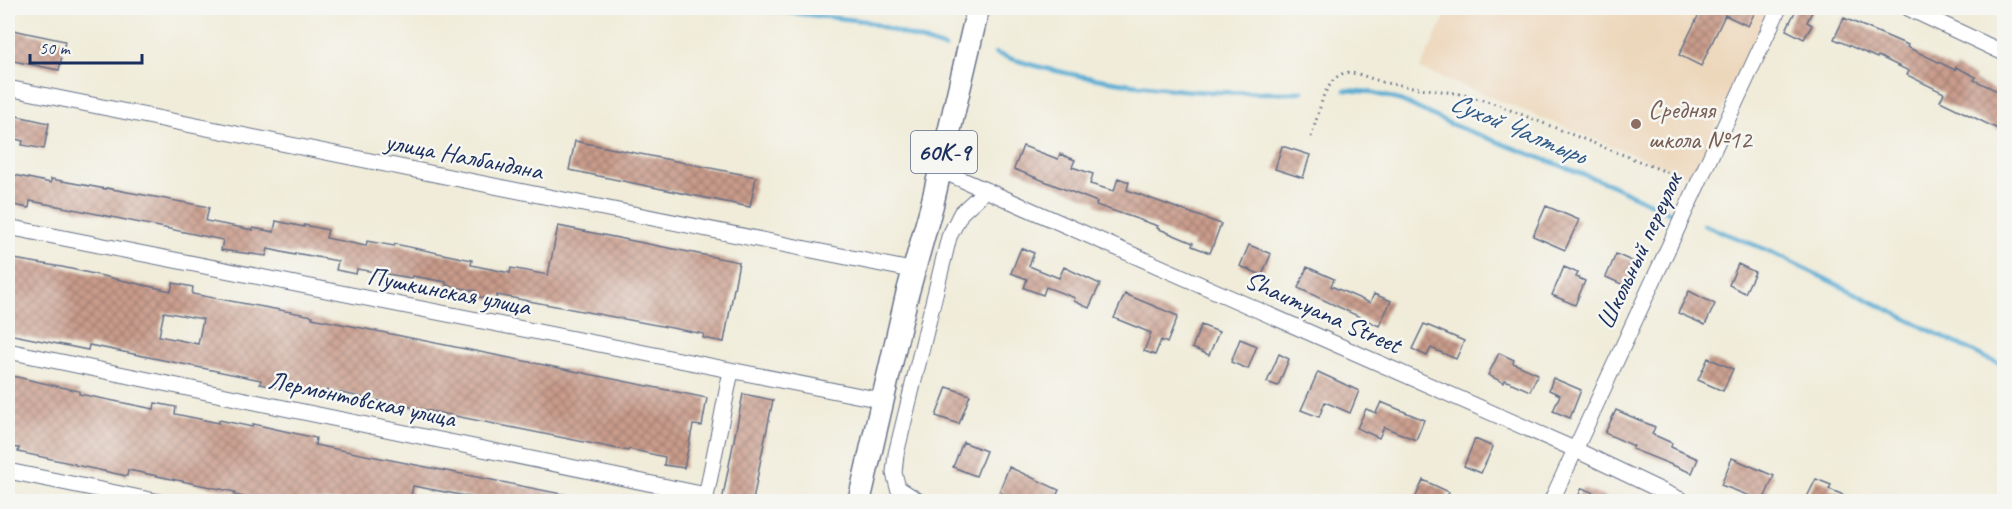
<svg xmlns="http://www.w3.org/2000/svg" width="2012" height="509" font-family="Caveat,sans-serif">
<style>
.built{fill:#edd7bb}
.lines{fill:none;stroke-linecap:round;stroke-linejoin:round}
.stream{stroke:#57abd3;stroke-width:4.5}
.building{fill:url(#building-cross-hatch);fill-rule:evenodd}
.street-casing{stroke:#667189;stroke-width:17}
.primary-casing{stroke:#667189;stroke-width:25}
.path{stroke:#667189;stroke-width:3;stroke-dasharray:1.5 4.5;stroke-linecap:butt}
.street{stroke:#fff;stroke-width:15}
.primary{stroke:#fff;stroke-width:22}
.education-dot{fill:#8d6e63;stroke:#f6f6f2;stroke-width:2}
.labels{text-anchor:middle;dominant-baseline:central;stroke-width:5;stroke-linejoin:round;paint-order:stroke}
.shield{fill:#f6f6f2;stroke:#5d6b8a;stroke-width:1.5}
.shield-label{font-size:24px;font-weight:bold;fill:#1b2f5e}
.education-label{font-size:26px;fill:#785e54;stroke:#f6f6f2;text-anchor:start}
.street-label{font-size:26px;fill:#1b2f5e;stroke:#f6f6f2}
.water-label{font-size:27px;font-style:italic;fill:#305a87;stroke:#f6f6f2}
</style>
<defs>
<pattern id="building-cross-hatch" width="8" height="8" patternUnits="userSpaceOnUse" patternTransform="scale(1.5)"><rect width="8" height="8" fill="#c99b8a"/><path d="M0 0l8 8M0 8l8-8" fill="none" stroke="#a27f74"/></pattern>
</defs>
<rect width="100%" height="100%" fill="#f6f6f2"/>
<filter id="ink" filterUnits="userSpaceOnUse"><feTurbulence type="fractalNoise" baseFrequency=".0167" numOctaves="2"/><feDisplacementMap in="SourceGraphic" scale="12" xChannelSelector="R" yChannelSelector="G"/><feConvolveMatrix kernelMatrix="1 2 1 2 8 2 1 2 1" color-interpolation-filters="sRGB"/></filter>
<filter id="wash" filterUnits="userSpaceOnUse"><feTurbulence type="fractalNoise" baseFrequency=".008" numOctaves="4" result="noise"/><feDisplacementMap in="SourceGraphic" scale="24" xChannelSelector="R" yChannelSelector="G"/><feGaussianBlur stdDeviation="1.35" result="paint"/><feColorMatrix in="noise" values="0 0 0 0 0 0 0 0 0 0 0 0 0 0 0 0 0 1.4 0 .05"/><feComposite in="paint" operator="in"/></filter>
<g filter="url(#wash)">
<rect width="100%" height="100%" fill="#f0ecd9"/>
<path class="built" d="M1449,8H1769L1692,178L1420,69Z"/>
<g class="lines">
<path class="stream" d="M745,8L865,21L945,48
M995,53C1047,73 1116,83 1171,89C1210,94 1251,92 1290,93L1302,91
M1345,90L1370,92L1402,101L1453,125L1609,184L1673,214
M1704,225L1767,250L1988,359L2004,365"/>
</g>
<g id="blocks">
<path class="building" d="M1702,8H1757L1748,26L1725,15L1701,66L1679,55Z
M1797,8H1814L1807,22L1812,25L1804,39L1786,30Z
M1844,18L1908,45L1907,47L1955,70L1956,67L1976,77L1974,80L2004,94V132L1940,101L1944,93L1907,75L1909,71L1878,56L1877,58L1834,39Z
M8,29L65,41L59,70L8,60Z
M8,114L49,123L44,149L22,145L23,141L8,137Z
M575,141L756,177L750,207L569,170Z
M1023,146L1058,159L1060,154L1075,160L1072,167L1093,174L1090,184L1114,191L1118,178L1129,182L1127,190L1221,224L1210,253L1192,246L1193,243L1157,228L1158,226L1096,205L1097,202L1014,169Z
M1282,146L1310,155L1303,178L1275,169Z
M14,175L51,183V179L106,189V188L209,207L206,221L253,230V228L274,232L276,221L304,227V225L328,230L326,238L366,246L367,241L394,246L395,244L472,260L471,265L510,273L511,268L548,275L558,226L739,262L724,342L703,338L704,334L497,295L496,300L475,296L476,291L446,285V282L412,276V278L357,269L356,274L336,270L338,261L295,253V255L268,249L266,256L221,250L223,240L68,208L30,201L29,208L8,204Z
M1546,206L1579,220L1565,250L1533,236Z
M1249,245L1271,254L1262,275L1240,266Z
M1021,248L1034,253L1029,266L1059,278L1064,267L1100,284L1089,308L1074,301L1075,298L1046,287L1043,295L1024,288L1027,279L1011,273Z
M1616,254L1638,264L1628,287L1606,277Z
M8,258L62,267L171,291L173,283L193,287L192,294L313,316L312,318L707,398L702,426L693,425L684,468L664,465L665,457L629,449L628,451L327,390L325,397L260,384L261,380L89,345L88,350L8,334V315L13,288L8,287ZM164,312L203,319L198,344L159,336Z
M1738,264L1755,272L1745,293L1729,285Z
M1307,267L1334,279L1331,286L1370,303L1374,294L1391,301L1379,326L1298,288Z
M1564,267L1578,273L1576,277L1585,281L1575,305L1552,295Z
M1689,291L1715,304L1705,325L1678,313Z
M1125,294L1178,316L1167,343L1161,340L1155,355L1144,351L1151,333L1114,318Z
M1424,324L1464,341L1456,359L1431,348L1427,356L1412,349Z
M1201,325L1219,332L1209,355L1192,348Z
M1240,339L1257,346L1248,369L1231,362Z
M1499,353L1514,360L1513,363L1538,374L1530,391L1505,380L1504,383L1488,375Z
M1279,354L1289,359L1278,386L1267,382Z
M1708,358L1733,369L1723,391L1698,380Z
M1318,372L1359,391L1350,413L1325,402L1319,417L1301,410Z
M8,375L79,391V394L154,409L155,403L176,407L175,414L219,423V420L252,427L253,424L316,438L315,445L572,496V501H492L413,486L410,501H265L234,495L235,492L128,470L127,476L75,465V464L18,452L19,448L8,447Z
M1553,378L1581,390L1570,418L1553,411L1560,395L1549,390Z
M947,387L970,395L959,424L936,416Z
M743,394L773,400L761,458L753,501H722Z
M1381,402L1424,420L1416,440L1384,427L1379,438L1357,428L1366,409L1376,413Z
M1616,410L1655,427L1652,434L1672,443L1671,447L1698,459L1692,473L1632,449L1634,446L1605,433Z
M1475,439L1493,447L1481,473L1464,466Z
M963,442L986,451L976,476L953,467Z
M1732,458L1774,476L1763,501L1721,485Z
M1009,467L1059,490L1054,501H1022L999,492Z
M1816,479L1831,485L1829,489L1858,501H1805Z
M1423,480L1449,492L1445,501H1414Z
M1582,488L1613,501H1576Z"/>
</g>
</g>
<g filter="url(#ink)">
<use href="#blocks" fill-opacity="0" stroke="#667189" stroke-width="1.5"/>
<g class="lines">
<defs>
<path id="street" d="M1908,8L2004,53
M8,88L911,270
M940,170L1574,449L1685,502
M8,227L881,400
M8,351L706,495
M8,471L160,502
M705,502L731,371
M920,502L898,488L894,473L896,454L949,237L961,213L986,190
M1551,502L1779,8"/>
<path id="primary" d="M859,502L907,295L932,205L978,8"/>
</defs>
<use href="#street" class="street-casing"/>
<use href="#primary" class="primary-casing"/>
<path class="path" d="M1311,137L1324,94L1334,79L1345,72L1358,74L1385,83L1461,94L1490,102L1684,179"/>
<use href="#street" class="street"/>
<use href="#primary" class="primary"/>
</g>
</g>
<circle class="education-dot" cx="1636" cy="124" r="6"/>
<g class="labels">
<rect class="shield" x="911" y="131" width="66" height="42" rx="4.5"/>
<g class="shield-label">
<text x="944" y="152">60К-9</text>
</g>
<g class="education-label">
<text x="1648" y="109">Средняя<tspan x="1648" dy="30">школа №12</tspan></text>
</g>
<g class="street-label">
<text transform="translate(464 156) rotate(11)">улица Налбандяна</text>
<text transform="translate(1639 251) rotate(-65)">Школьный переулок</text>
<text transform="translate(449 291) rotate(11)">Пушкинская улица</text>
<text transform="translate(1323 312) rotate(24)">Shaumyana Street</text>
<text transform="translate(362 399) rotate(12)">Лермонтовская улица</text>
</g>
<g class="water-label">
<text transform="translate(1518 128) rotate(23)">Сухой Чалтырь</text>
</g>
</g>
<rect width="2012" height="509" fill="none" stroke="#f6f6f2" stroke-width="30"/>
<path d="M30 54v9h112v-9" fill="none" stroke="#1b2f5e" stroke-width="3"/>
<text x="39" y="54" font-size="18" fill="#1b2f5e" stroke="#f6f6f2" stroke-width="4.5" paint-order="stroke">50 m</text>
</svg>
